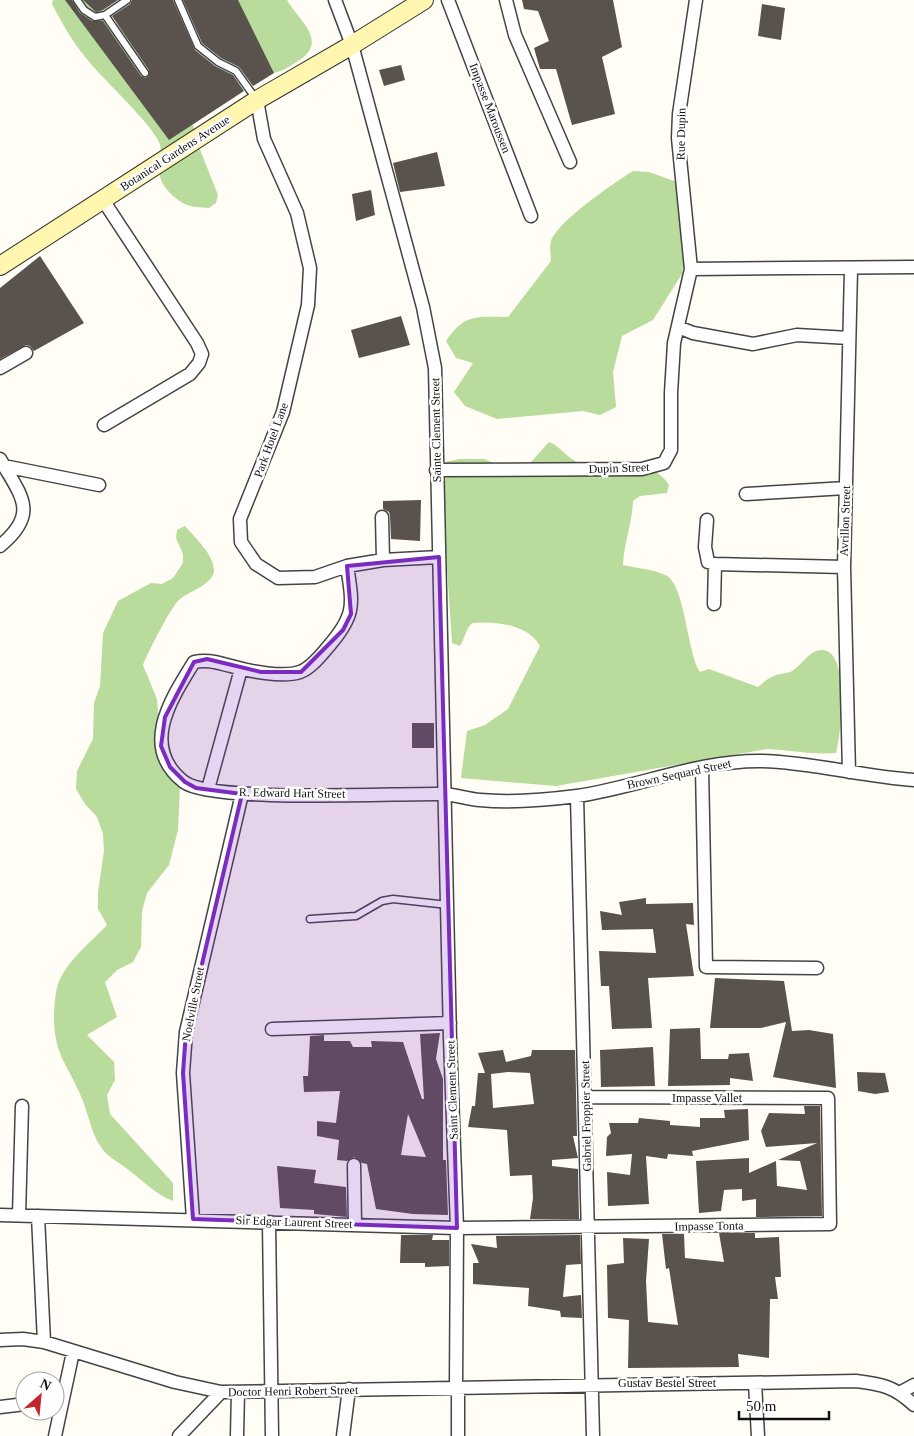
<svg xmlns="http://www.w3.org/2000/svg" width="914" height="1436" font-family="'Times New Roman',serif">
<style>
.forest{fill:#b9dc9c}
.building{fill:#5a524d;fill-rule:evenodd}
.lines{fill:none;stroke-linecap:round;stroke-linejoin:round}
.lane-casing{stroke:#444;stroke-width:9}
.street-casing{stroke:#444;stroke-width:15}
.secondary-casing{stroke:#333;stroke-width:20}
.lane{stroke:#fff;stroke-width:6}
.street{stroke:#fff;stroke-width:12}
.secondary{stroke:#fff6b0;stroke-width:18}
.marked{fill:#7b2cbf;fill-opacity:0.2;stroke:#7b2cbf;stroke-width:4;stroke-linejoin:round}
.labels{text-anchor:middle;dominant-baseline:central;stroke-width:5;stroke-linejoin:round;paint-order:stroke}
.street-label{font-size:12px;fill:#111;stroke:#fff}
</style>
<rect width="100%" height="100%" fill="#fffdf5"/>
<path class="forest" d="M53,0H95L104,13L124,30L190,114L199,147L218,195L216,203L209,208C190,207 183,206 169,192C152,174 164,164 160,145C156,128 105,81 91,64C75,46 63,25 52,4Z
M232,0H287C300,22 329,41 298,61C290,66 283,71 274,73Z
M633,171L649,172L677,182L687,238L682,274L653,320L622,336L613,372L616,407L600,415L583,411L497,419L465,406L454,392L473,363L456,358L446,341C465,313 477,317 508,317L551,261C551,255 549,247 551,241C558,221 614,183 633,171Z
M549,442C560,446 566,457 577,462C603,473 651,454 669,485L667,493L640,496L633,501C632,524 624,543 623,565C636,568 652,569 665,575C685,582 687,653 700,672L709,669L758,687C763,683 768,678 774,676C780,673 787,674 792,671C803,664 810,649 823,650C850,652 841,735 836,753C813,755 790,750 767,749L556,786L461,778L467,731L485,725L508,709L540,646C528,624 494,621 472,623C465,630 465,638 460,646L452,643L440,463L460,459H484L499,465L531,462Z
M185,526C195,538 213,553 214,570C214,584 190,591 180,599C172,605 147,654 143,665L157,699L159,727L168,739L180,786L178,830L169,865L147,893L142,911L141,947L133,962L117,970L105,982L117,1017L87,1035L114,1062L115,1080L107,1095L110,1114L173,1183V1201C154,1193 146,1183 130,1171C120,1163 111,1159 103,1150C92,1136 89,1117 83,1101C69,1065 53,1056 54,1013C55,1001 55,990 60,979C70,958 91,942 107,925L98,909V892L104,851L103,834L97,817L85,804L76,789L77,771L93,739L94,703L100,686L103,633L118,601L151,583L162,584L173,578L183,563V554L176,538L177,530Z"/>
<path class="building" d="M65,0H72L80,13L92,21H103L141,76L145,78L149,76V70L112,16L130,4L132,0H173L195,50L215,66L233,75L244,91L169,140Z
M83,0H118L103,10L96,12Z
M183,0H238L274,73L253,86L239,67L221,58L202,43Z
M522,0H613L622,47L602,57L615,114L572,125L556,69H540L534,48L549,41L538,11L524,9Z
M762,4L785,8L781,40L758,36Z
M401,65L405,80L384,86L379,70Z
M437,152L445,186L400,192L393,163Z
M371,190L375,215L356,221L352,194Z
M40,256L84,323L34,351L30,346L26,345L0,359V288Z
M401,316L410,345L359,358L351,330Z
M421,500L420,541L391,539L390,516L389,512L383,509V501Z
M412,723H434V748H412Z
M646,898V904L693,903L694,925L686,924L694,976L648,978L652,1028L612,1029L609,986H601L599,951L656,953L653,929L602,930L600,911L622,915L619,902Z
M715,978L784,981L792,1031L809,1030L833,1034L836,1088L773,1077L786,1022L761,1028H710Z
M700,1028L701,1059H728L729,1054L749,1053L753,1081L730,1078V1085L668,1086L670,1029Z
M440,1033L436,1059L443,1079V1160H446L448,1215L413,1214L376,1209L367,1164L362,1163L354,1157L347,1161L337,1160L339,1140L317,1136V1121L336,1123L340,1091L304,1092L303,1076H308L310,1036L324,1035V1041H350L353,1047H372L371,1041L403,1042L422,1099H424L420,1034ZM408,1114L426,1157L401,1155Z
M653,1047L655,1086L601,1087L600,1050Z
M503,1050L506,1062L531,1056L532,1050H575L577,1136H573L578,1158L552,1160V1166L578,1169L579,1219H530L533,1198L532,1175L510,1176L507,1130L468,1127L472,1106H475L478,1073H485L478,1053ZM508,1072L530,1073L534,1104L493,1108L491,1074Z
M857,1072L885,1073L889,1092L875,1094L858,1091Z
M804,1106H820L822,1216L756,1217V1199L742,1201V1189L724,1190L721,1211L699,1213L696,1161L749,1158V1173L776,1161L777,1186L807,1190L800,1161L778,1160L817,1143L766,1147L761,1131L769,1113L805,1114Z
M748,1109L749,1140L692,1151L693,1156L668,1154L667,1159L646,1156L649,1204L608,1206L607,1172L630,1175L632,1154L606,1156L607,1137L611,1133L609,1123H638L639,1118L670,1121V1125L700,1127V1118H725L724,1110Z
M277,1166L316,1170L314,1183L346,1187L347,1217L314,1214V1210L280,1208Z
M719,1233H755V1238L779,1237L781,1277H775L778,1299H770L769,1358L738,1354L739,1367L628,1368L629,1320L608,1318L607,1265L624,1263L623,1238L649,1239L646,1281L648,1322L678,1325L669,1268L666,1269L662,1234H684L685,1258L724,1262Z
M401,1235H433L432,1240H449V1266L425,1267V1263H400Z
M580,1235L581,1264L566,1265L563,1297L581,1295L582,1318L561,1317L560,1311L528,1306L529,1288L473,1284V1263H479L471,1244L497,1248L496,1236Z"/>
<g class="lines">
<defs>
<path id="lane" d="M77,0L84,10L95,17L105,15L127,0
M178,0L198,46L218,62L236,71L256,99
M105,15L145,73
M310,919L356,916L382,901L393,899L448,905"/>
<path id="street" d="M335,0L352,45L423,307L435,368L450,1039L457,1228L456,1386
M448,0L531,216
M506,0L515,35L570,162
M257,100L264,139L297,213L310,268L308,305L283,412L240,519L241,542L256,564L278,578L315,577L347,566L383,560L439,557
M103,200L197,343L202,354L199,363L190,374L104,425
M691,269L914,267
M678,327L693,333L753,344L797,335L849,338
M0,368L26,353
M0,459C21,496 40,513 0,546
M4,466L99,485
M436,470L642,469L664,463L671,450V393L674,343L691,269L678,138L679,114L696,0
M746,494L846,488
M382,517L383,560
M707,520L705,547L708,562L715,564L844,567
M347,566C353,605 356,615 328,647C321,655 311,668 300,672C283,678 248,671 231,666C218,663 208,659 194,662C171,699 139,747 184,782C212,803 397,793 441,794C454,794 467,799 480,800C511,803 546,800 577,796C638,787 699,760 762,761C811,762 864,777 914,780
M714,604L715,564
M702,768L706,967L817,968
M849,772L844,567L851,269
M208,789L241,669
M577,796L593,1436
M272,1029L450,1023
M354,1165L355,1224
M0,1215L457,1228L830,1224L828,1098L586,1097
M19,1215L22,1106
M38,1216L44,1342
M193,1219L183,1073L186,1032L242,794
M269,1222L272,1436
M0,1340L23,1339L44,1342L175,1382L221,1392L856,1381C882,1384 895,1387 914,1405
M755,1383L758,1436
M901,1392L914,1385
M0,1407L25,1404
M55,1436L73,1352
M179,1436L221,1392
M237,1436L238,1392
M343,1436L349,1389
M458,1436V1387"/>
<path id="secondary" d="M0,266L257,100L352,45L424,0"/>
</defs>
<use href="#lane" class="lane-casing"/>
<use href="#street" class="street-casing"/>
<use href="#secondary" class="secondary-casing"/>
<use href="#lane" class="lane"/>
<use href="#street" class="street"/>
<use href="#secondary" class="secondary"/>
</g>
<path class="marked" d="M439,557L457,1228L193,1219L183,1073L186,1032L242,794L196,788L185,782L170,767L161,746L165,717L194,662L207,659L261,672H301L343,630L351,614L347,566Z"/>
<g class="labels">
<g class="street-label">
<text transform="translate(490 108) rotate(69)">Impasse Maroussen</text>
<text transform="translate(681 134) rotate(-89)">Rue Dupin</text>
<text transform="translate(175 153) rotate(-33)">Botanical Gardens Avenue</text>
<text transform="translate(436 430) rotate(-91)">Sainte Clement Street</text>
<text transform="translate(271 440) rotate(-70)">Park Hotel Lane</text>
<text transform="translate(619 468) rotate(-2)">Dupin Street</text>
<text transform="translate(845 521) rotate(-88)">Avrillon Street</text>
<text transform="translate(679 774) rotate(-12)">Brown Sequard Street</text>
<text transform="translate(292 793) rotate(1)">R. Edward Hart Street</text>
<text transform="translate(193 1004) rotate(-79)">Noelville Street</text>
<text transform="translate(452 1090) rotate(-92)">Saint Clement Street</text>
<text x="707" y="1098">Impasse Vallet</text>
<text transform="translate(586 1116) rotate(-91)">Gabriel Froppier Street</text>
<text transform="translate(294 1222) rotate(2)">Sir Edgar Laurent Street</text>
<text transform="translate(709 1226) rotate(-1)">Impasse Tonta</text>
<text x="667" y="1383">Gustav Bestel Street</text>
<text transform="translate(293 1391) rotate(-1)">Doctor Henri Robert Street</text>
</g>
</g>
<g transform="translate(40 1396) rotate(27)"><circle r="24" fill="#ffffff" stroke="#a0a0a0"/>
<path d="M0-4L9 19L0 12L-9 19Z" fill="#c4262e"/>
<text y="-8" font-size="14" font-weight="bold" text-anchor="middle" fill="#111111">N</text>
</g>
<path d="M739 1411v8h90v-8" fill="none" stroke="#111111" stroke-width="2.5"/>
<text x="746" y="1411" font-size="15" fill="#111111" stroke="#ffffff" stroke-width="4" paint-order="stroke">50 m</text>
</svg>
